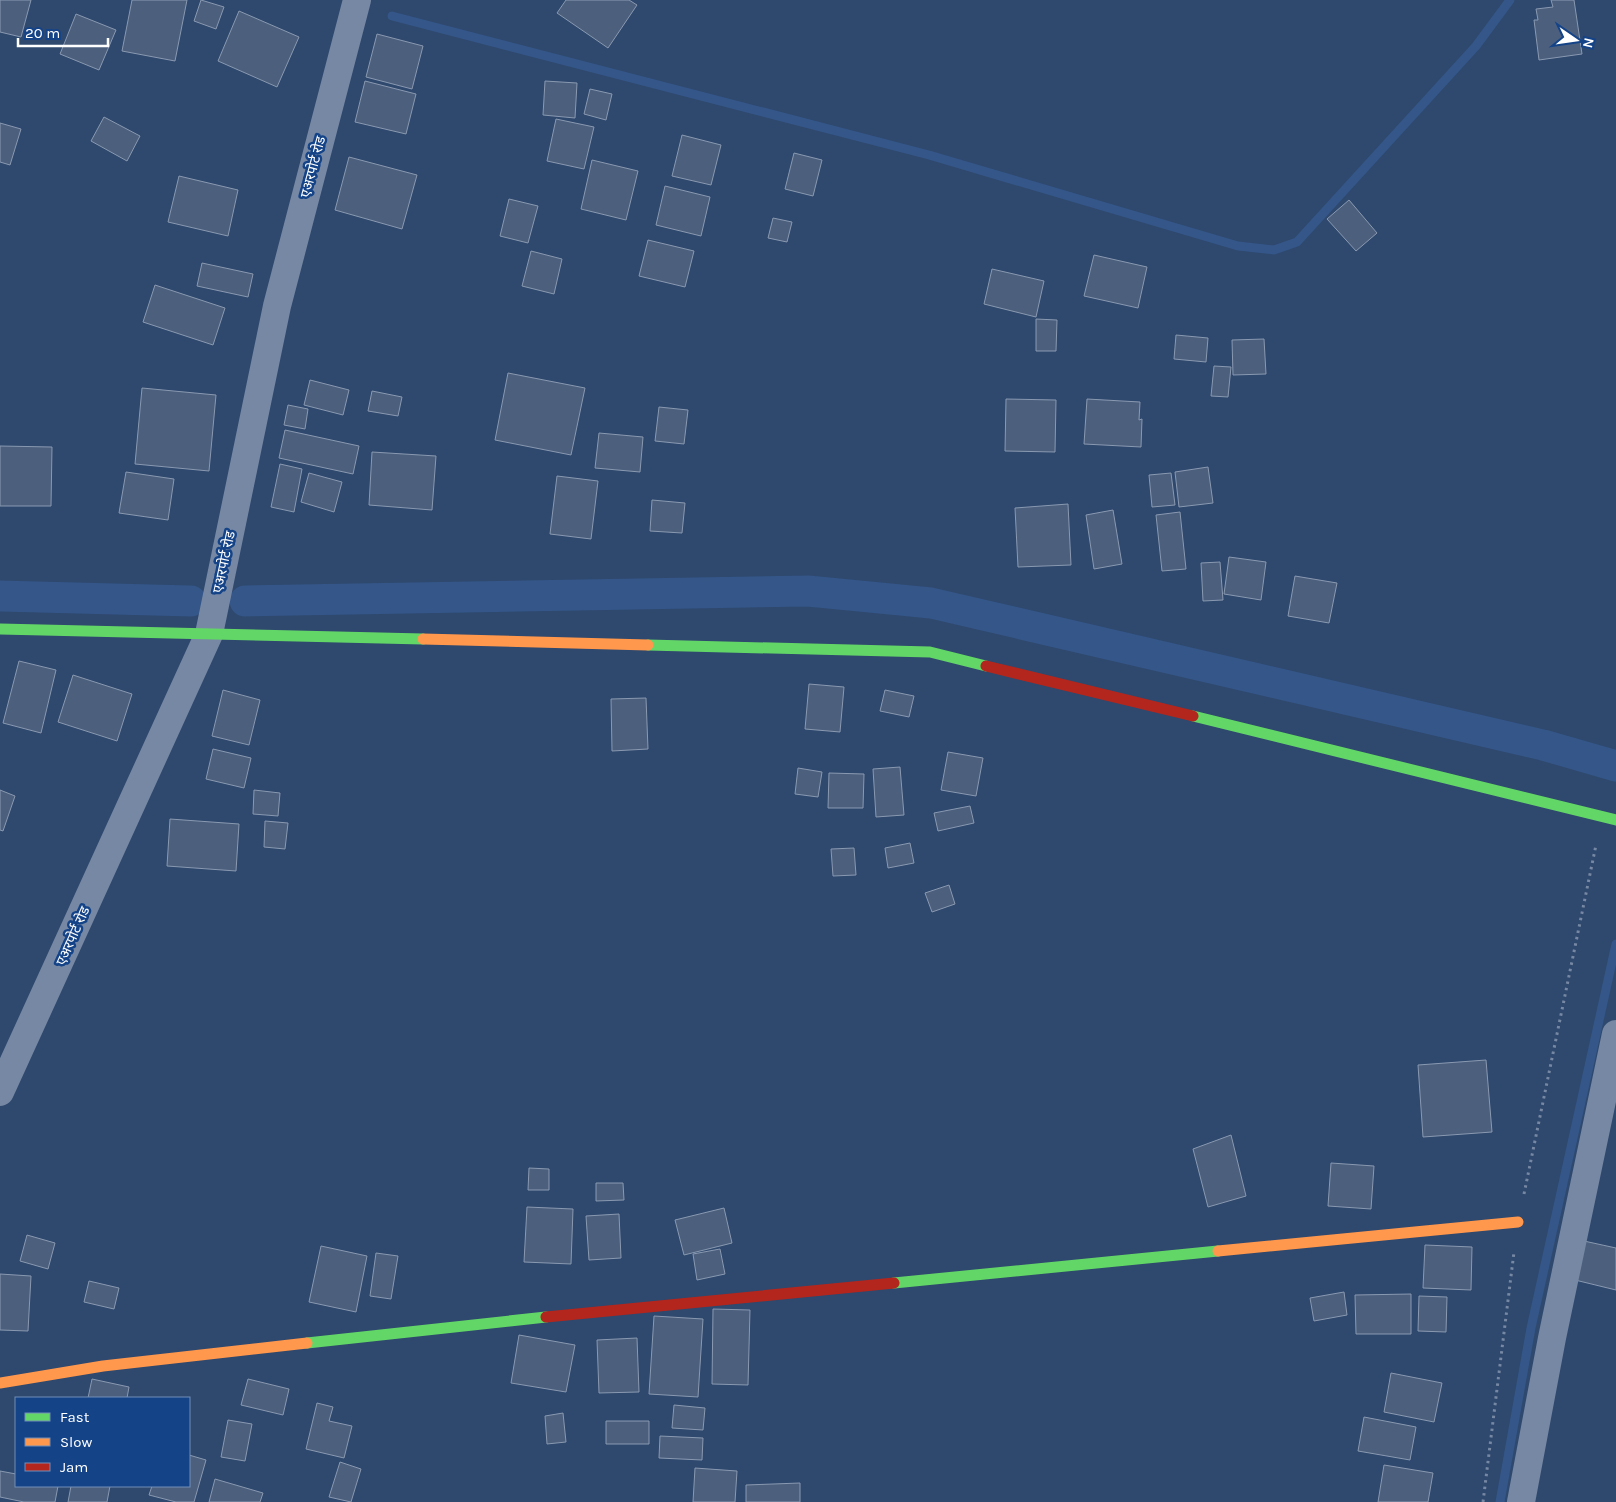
<svg xmlns="http://www.w3.org/2000/svg" width="1616" height="1502" font-family="Karla,'Noto Sans Devanagari',sans-serif">
<style>
.lines{fill:none;stroke-linecap:round;stroke-linejoin:round}
.stream{stroke:#345688;stroke-width:9}
.canal{stroke:#345688;stroke-width:31}
.building{fill:#4c607e;stroke:#8999b1}
.path{stroke:#7688a3;stroke-width:3;stroke-dasharray:2.5 4;stroke-linecap:butt}
.street{stroke:#7688a3;stroke-width:28}
.fast{stroke:#63d668;stroke-width:11}
.slow{stroke:#ff974d;stroke-width:11}
.jam{stroke:#b3261e;stroke-width:11}
.labels{text-anchor:middle;dominant-baseline:central;stroke-width:5;stroke-linejoin:round;paint-order:stroke}
.street-label{font-size:14px;fill:#fff;stroke:#144388}
</style>
<rect width="100%" height="100%" fill="#2f486d"/>
<g class="lines">
<path class="stream" d="M392,16L929,155L1238,246L1274,250L1297,242L1476,46L1510,0
M1500,1502L1531,1328L1616,944"/>
<path class="canal" d="M0,596L191,601
M245,601L808,591L931,603L1543,745L1616,766"/>
</g>
<path class="building" d="M0,0H31L21,37L0,32Z
M132,0H187L175,61L122,51Z
M201,0L224,7L216,29L194,21Z
M566,0H629L637,5L608,48L557,13Z
M1551,0H1574L1582,54L1539,60L1534,20H1538L1536,9L1553,7Z
M239,11L299,37L277,87L218,61Z
M76,14L116,30L99,70L60,54Z
M377,34L423,46L412,89L366,77Z
M365,81L416,94L406,134L355,122Z
M545,81L577,83L575,118L543,115Z
M590,89L612,94L606,120L584,114Z
M104,117L140,136L127,161L91,141Z
M556,119L594,127L584,169L547,161Z
M0,123L21,129L10,165L0,162Z
M682,135L721,145L711,185L672,176Z
M794,153L822,160L813,196L785,189Z
M349,157L417,175L402,229L335,210Z
M592,160L638,171L626,220L581,209Z
M179,176L238,190L228,236L168,222Z
M665,186L710,197L701,236L656,225Z
M509,199L538,206L528,243L500,236Z
M1349,200L1377,233L1356,251L1327,219Z
M773,218L792,222L787,242L768,238Z
M648,240L694,251L685,287L639,276Z
M531,251L562,259L554,294L522,286Z
M1094,255L1147,267L1138,308L1084,296Z
M202,263L253,274L248,297L197,286Z
M992,269L1044,281L1036,317L984,304Z
M155,285L225,308L213,345L143,322Z
M1036,319L1057,320L1056,351H1036Z
M1176,335L1208,338L1206,362L1174,359Z
M1264,339L1266,374L1233,375L1232,340Z
M1214,366L1231,367L1228,397L1211,396Z
M508,373L585,388L571,455L495,440Z
M310,380L349,390L343,415L304,405Z
M142,388L216,395L209,471L135,464Z
M372,391L402,397L398,416L368,411Z
M1006,399L1056,400L1055,452L1005,451Z
M1087,399L1140,402L1139,420L1142,419L1141,447L1084,444Z
M288,405L308,409L305,429L284,425Z
M659,407L688,410L684,444L655,441Z
M285,430L359,446L353,474L279,458Z
M599,433L643,437L640,472L595,468Z
M0,446L52,447L51,506H0Z
M372,452L436,456L432,510L369,505Z
M280,464L302,469L294,512L271,507Z
M1208,467L1213,503L1179,507L1175,472Z
M126,472L174,479L168,520L119,513Z
M309,473L342,482L334,512L301,502Z
M1171,473L1175,505L1152,507L1149,475Z
M557,476L598,481L591,539L550,534Z
M652,500L685,503L682,533L650,531Z
M1068,504L1071,565L1018,567L1015,508Z
M1113,510L1122,564L1094,569L1086,515Z
M1180,512L1186,569L1162,571L1156,515Z
M1229,557L1266,562L1261,600L1224,594Z
M1220,562L1223,600L1203,601L1201,563Z
M1295,576L1337,583L1329,623L1288,616Z
M19,661L56,670L41,733L3,723Z
M73,675L132,694L117,741L58,722Z
M809,684L844,687L840,732L805,729Z
M223,690L260,700L249,745L212,736Z
M885,690L914,696L909,717L880,711Z
M646,698L648,749L612,751L611,699Z
M213,749L251,758L244,788L206,779Z
M948,752L983,758L976,796L941,790Z
M900,767L904,815L876,817L873,769Z
M798,768L822,772L818,797L795,794Z
M829,773L864,774L863,808H828Z
M0,790L15,796L3,831L0,830Z
M254,790L280,793L278,816L253,814Z
M970,806L974,823L938,831L934,813Z
M170,819L239,824L236,871L167,866Z
M265,821L288,823L285,849L264,847Z
M910,843L914,863L888,868L885,848Z
M854,848L856,875L833,876L831,849Z
M949,885L955,904L932,912L925,893Z
M1486,1060L1492,1132L1423,1137L1418,1065Z
M1231,1135L1246,1196L1208,1207L1193,1149Z
M1331,1163L1374,1166L1371,1209L1328,1206Z
M529,1168L549,1169V1190H528Z
M596,1183H623L624,1200L596,1201Z
M527,1207L573,1209L571,1264L524,1262Z
M724,1208L732,1243L684,1255L675,1220Z
M619,1214L621,1258L589,1260L586,1216Z
M27,1235L55,1243L48,1269L20,1261Z
M1584,1241L1616,1248V1290L1575,1280Z
M1425,1245L1472,1247L1471,1290L1423,1288Z
M321,1246L367,1256L356,1312L309,1302Z
M720,1249L725,1274L697,1280L693,1254Z
M376,1253L398,1256L391,1299L370,1296Z
M0,1274L31,1276L28,1331L0,1330Z
M89,1281L119,1288L114,1309L84,1302Z
M1344,1292L1347,1315L1314,1321L1310,1298Z
M1411,1294V1334H1356L1355,1295Z
M1419,1296L1447,1297L1446,1332L1418,1331Z
M713,1309L750,1310L748,1385L712,1384Z
M654,1316L703,1319L698,1397L649,1394Z
M519,1335L575,1345L566,1392L511,1383Z
M637,1338L639,1392L599,1393L597,1340Z
M1391,1373L1442,1383L1434,1422L1384,1412Z
M92,1379L129,1387L127,1398H88Z
M248,1379L289,1389L283,1415L241,1405Z
M317,1403L333,1407L329,1421L352,1426L344,1458L306,1449Z
M674,1405L705,1408L703,1430L672,1428Z
M563,1413L566,1442L547,1444L545,1416Z
M1364,1417L1416,1427L1410,1460L1358,1451Z
M228,1420L252,1424L245,1461L221,1457Z
M606,1421H649V1444H606Z
M660,1436L703,1438L702,1460L659,1458Z
M189,1455L206,1460L194,1502H176L149,1495L152,1486H189Z
M340,1462L361,1469L351,1502L329,1497Z
M1384,1465L1433,1473L1428,1502H1378Z
M695,1468L737,1471L735,1502H693Z
M0,1471L16,1474V1486H58L55,1502H24L0,1497Z
M215,1479L263,1493L260,1502H209Z
M800,1483V1502H746V1485Z
M71,1486H110L107,1502H68Z"/>
<g class="lines">
<path class="path" d="M1524,1194L1596,845
M1483,1502L1514,1252"/>
<path class="street" d="M0,1092L209,634L277,306L357,0
M1521,1502L1552,1338L1616,1034"/>
<path class="fast" d="M0,629L423,639
M648,645L930,652L986,666
M1193,716L1616,820
M894,1283L1218,1251
M307,1343L546,1317"/>
<path class="slow" d="M423,639L648,645
M1218,1251L1518,1222
M0,1383L103,1366L307,1343"/>
<path class="jam" d="M986,666L1193,716
M546,1317L894,1283"/>
</g>
<g class="labels">
<g class="street-label">
<text transform="translate(313 167) rotate(-75)">एअरपोर्ट रोड</text>
<text transform="translate(224 562) rotate(-78)">एअरपोर्ट रोड</text>
<text transform="translate(73 936) rotate(-66)">एअरपोर्ट रोड</text>
</g>
</g>
<rect x="15" y="1397" width="175" height="90" fill="#144388" stroke="#728eb8"/>
<rect x="25" y="1413" width="25" height="8" fill="#63d668" stroke="#728eb8"/>
<text x="60" y="1422" font-size="15" fill="#ffffff">Fast</text>
<rect x="25" y="1438" width="25" height="8" fill="#ff974d" stroke="#728eb8"/>
<text x="60" y="1447" font-size="15" fill="#ffffff">Slow</text>
<rect x="25" y="1463" width="25" height="8" fill="#b3261e" stroke="#728eb8"/>
<text x="60" y="1472" font-size="15" fill="#ffffff">Jam</text>
<g transform="translate(1576 40) rotate(103)" stroke="#144388" stroke-width="4" paint-order="stroke">
<path d="M0-4L9 19L0 12L-9 19Z" fill="#ffffff"/>
<text y="-8" font-size="14" font-weight="bold" text-anchor="middle" fill="#ffffff">N</text>
</g>
<path d="M18 38v8h90v-8" fill="none" stroke="#ffffff" stroke-width="2.5"/>
<text x="25" y="38" font-size="15" fill="#ffffff" stroke="#144388" stroke-width="4" paint-order="stroke">20 m</text>
</svg>
